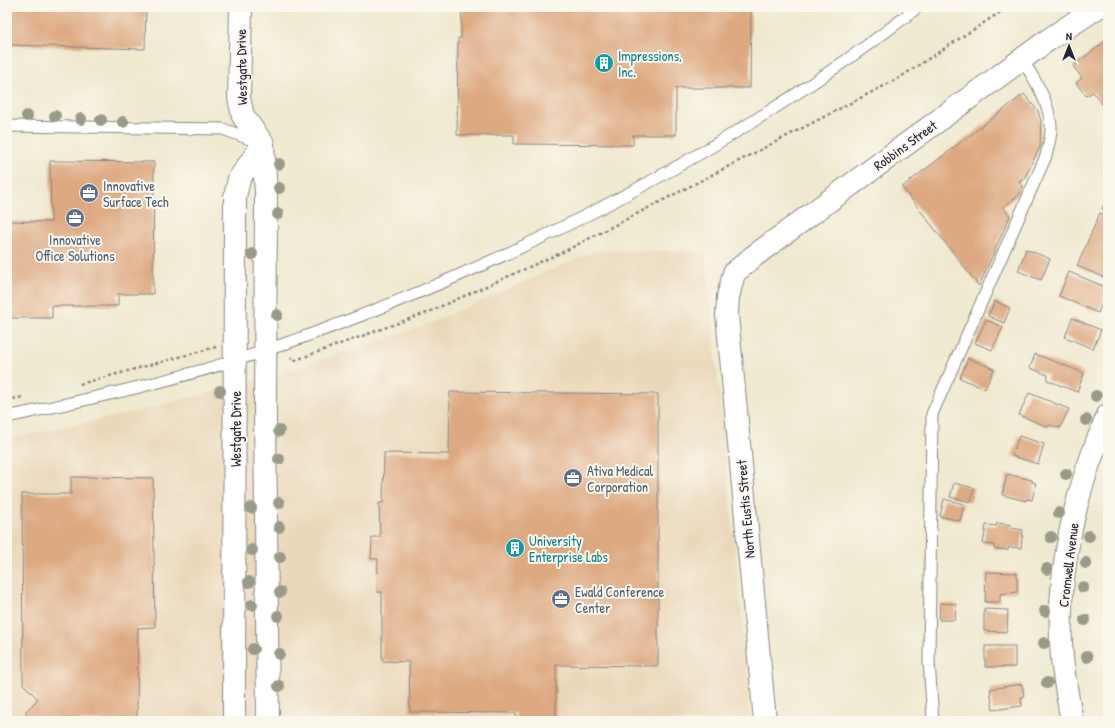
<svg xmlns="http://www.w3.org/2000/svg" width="1115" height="728" font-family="'Patrick Hand',sans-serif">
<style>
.built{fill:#ead8ba}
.building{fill:#dda981}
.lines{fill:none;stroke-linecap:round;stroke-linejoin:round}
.lane-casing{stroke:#888685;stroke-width:13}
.street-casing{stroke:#888685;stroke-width:24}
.path{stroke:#888685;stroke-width:2.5;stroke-dasharray:3 3;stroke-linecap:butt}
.lane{stroke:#fff;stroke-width:11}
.street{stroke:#fff;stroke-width:22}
.tree{fill:#999b88}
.labels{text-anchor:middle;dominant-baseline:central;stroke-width:4;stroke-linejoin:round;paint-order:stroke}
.culture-label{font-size:14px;fill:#0d838f;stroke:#fbf7ec;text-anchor:start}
.street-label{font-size:14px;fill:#22223b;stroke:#fbf7ec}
.service-label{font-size:14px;fill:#4e5e75;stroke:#fbf7ec;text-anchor:start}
</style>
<rect width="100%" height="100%" fill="#fbf7ec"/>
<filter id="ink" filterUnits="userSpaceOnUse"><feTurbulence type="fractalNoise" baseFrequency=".025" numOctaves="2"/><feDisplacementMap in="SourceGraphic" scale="8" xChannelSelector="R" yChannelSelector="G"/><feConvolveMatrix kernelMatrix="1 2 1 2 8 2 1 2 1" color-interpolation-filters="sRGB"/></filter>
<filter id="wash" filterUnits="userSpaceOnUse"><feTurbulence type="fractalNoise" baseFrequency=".012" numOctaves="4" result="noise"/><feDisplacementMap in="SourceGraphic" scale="16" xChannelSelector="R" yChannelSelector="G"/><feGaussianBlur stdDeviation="0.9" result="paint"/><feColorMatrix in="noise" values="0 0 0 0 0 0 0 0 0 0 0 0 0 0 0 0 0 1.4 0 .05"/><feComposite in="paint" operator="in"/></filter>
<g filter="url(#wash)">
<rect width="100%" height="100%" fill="#efe9cf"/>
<path class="built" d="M595,251H705L752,721H7V439L141,411L291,370L423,326Z"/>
<g id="blocks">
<path class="building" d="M11,7H146L145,49L10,45Z
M462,7H751L750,88H676V135H633V145L514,144V135H457L458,38H461Z
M1108,39V99L1102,104L1093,92L1086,96L1076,83L1082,78L1073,66Z
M1024,94L1038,111L1041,121L1040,147L1024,179L1019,182L1023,186L1019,195L1003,207L1010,216L979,286L902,187Z
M50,161L154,162L153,294H118V306H52V318H7V221L51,222Z
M1108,196V211L1102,209Z
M1100,213L1108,216V279L1077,266Z
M1026,249L1050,259L1041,280L1018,271Z
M1069,272L1108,288L1098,313L1059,296Z
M995,301L1010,308L1004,323L988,316Z
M1072,318L1101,330L1093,349L1065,337Z
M986,320L1003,327L992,350L975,343Z
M1035,354L1084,373L1077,392L1047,380L1048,375L1030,368Z
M968,358L994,369L985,389L960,378Z
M450,392L658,394V666L556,665V721H516V713L410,712L409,662L382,661V592H377L378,559H371L372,537H380L379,503H383L384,453L449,454Z
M1029,393L1069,409L1060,428L1049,425L1048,427L1019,415Z
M1019,436L1044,444L1038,464L1012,456Z
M1007,474L1032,480V482L1036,483L1032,500L1026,499V501L1002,495Z
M71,477L153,478L155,627L138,628L137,719H144V721H50V718L27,717L26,711L38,699L23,684L22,494H71Z
M954,483L974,488L971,502L950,497Z
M944,499L964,504L960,521L940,516Z
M997,523L1011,525V528L1023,530L1021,548L1009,547L1008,550L994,549V545L983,544L986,525L996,526Z
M986,572L1017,573V592L1000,594V602H985Z
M940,603L956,604L955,620H939Z
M984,609L1008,610L1007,632L984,631Z
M985,646H1015V667H985Z
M1022,684L1024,697H1021L1022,706L993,710L990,689Z"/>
</g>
</g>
<g filter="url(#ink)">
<use href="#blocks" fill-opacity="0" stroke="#888685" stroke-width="1"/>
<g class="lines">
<defs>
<path id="lane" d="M7,126L223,129L258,142
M7,417C94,398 182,379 267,350C443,289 611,212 768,112C820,79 870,45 918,7
M933,721L929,661L932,414L1046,156C1048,147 1052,135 1051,125C1048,100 1035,80 1022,59"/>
<path id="street" d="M241,7L239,98L243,116L263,144L266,194L265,415L268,721
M234,721L235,197L239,179L263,144
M765,721L727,315L728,297L734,273L754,256L1048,40L1098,7
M1072,721C1068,700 1064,679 1062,658C1055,575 1075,490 1108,415"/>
</defs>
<use href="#lane" class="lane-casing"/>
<use href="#street" class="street-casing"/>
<path class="path" d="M291,357L293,361L426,313L565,251L899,78L1008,7
M80,384L216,347
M7,400L23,397"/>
<use href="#lane" class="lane"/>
<use href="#street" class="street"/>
</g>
<g class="tree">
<circle cx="27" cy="116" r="6"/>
<circle cx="55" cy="116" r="6"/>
<circle cx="81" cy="119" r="6"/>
<circle cx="101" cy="120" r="6"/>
<circle cx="123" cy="122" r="6"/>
<circle cx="279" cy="164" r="6"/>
<circle cx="279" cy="188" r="6"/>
<circle cx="278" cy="214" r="6"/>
<circle cx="252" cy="254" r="6"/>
<circle cx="277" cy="315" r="6"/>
<circle cx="220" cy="391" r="6"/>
<circle cx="1096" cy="396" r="6"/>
<circle cx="1086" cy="420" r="6"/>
<circle cx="279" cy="431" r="6"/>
<circle cx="279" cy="459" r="6"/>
<circle cx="1066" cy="474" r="6"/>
<circle cx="279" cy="503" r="6"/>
<circle cx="251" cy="508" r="6"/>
<circle cx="1059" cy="513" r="6"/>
<circle cx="279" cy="527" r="6"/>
<circle cx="1089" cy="536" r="6"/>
<circle cx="1051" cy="537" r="6"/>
<circle cx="252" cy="550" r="6"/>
<circle cx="280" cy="557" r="6"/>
<circle cx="1086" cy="563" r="6"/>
<circle cx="1047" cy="569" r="6"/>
<circle cx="249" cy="582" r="6"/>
<circle cx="1083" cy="587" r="6"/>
<circle cx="280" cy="592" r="6"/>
<circle cx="252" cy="605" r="6"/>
<circle cx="1045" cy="611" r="6"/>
<circle cx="278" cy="616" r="6"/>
<circle cx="1085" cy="620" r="6"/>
<circle cx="1044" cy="643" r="6"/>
<circle cx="253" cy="649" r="6"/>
<circle cx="279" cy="654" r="6"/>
<circle cx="1087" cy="657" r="6"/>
<circle cx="1047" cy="683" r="6"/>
<circle cx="279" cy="686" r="6"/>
</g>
</g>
<defs>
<symbol id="building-disc" viewBox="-11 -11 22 22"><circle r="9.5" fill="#0f9aa8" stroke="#fbf7ec"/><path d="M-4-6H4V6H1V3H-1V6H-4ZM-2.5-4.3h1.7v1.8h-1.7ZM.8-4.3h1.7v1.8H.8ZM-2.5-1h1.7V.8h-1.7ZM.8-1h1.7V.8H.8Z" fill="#fff"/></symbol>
<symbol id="office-disc" viewBox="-11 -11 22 22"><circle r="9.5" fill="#5c6f8a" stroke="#fbf7ec"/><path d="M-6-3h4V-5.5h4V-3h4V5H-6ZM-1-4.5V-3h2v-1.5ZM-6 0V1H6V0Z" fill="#fff"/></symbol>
</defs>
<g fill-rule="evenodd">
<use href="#building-disc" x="593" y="52" width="22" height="22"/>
<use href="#office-disc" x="78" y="182" width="22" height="22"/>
<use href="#office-disc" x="64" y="207" width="22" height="22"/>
<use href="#office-disc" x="562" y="467" width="22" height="22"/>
<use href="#building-disc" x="504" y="537" width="22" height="22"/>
<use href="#office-disc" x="550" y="588" width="22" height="22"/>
</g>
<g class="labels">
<g class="culture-label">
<text x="618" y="55">Impressions,<tspan x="618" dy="16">Inc.</tspan></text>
<text x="529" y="540">University<tspan x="529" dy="16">Enterprise Labs</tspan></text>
</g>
<g class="street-label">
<text transform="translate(241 67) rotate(-91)">Westgate Drive</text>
<text transform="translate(905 145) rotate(-36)">Robbins Street</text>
<text transform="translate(235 429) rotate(-90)">Westgate Drive</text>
<text transform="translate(745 509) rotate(-95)">North Eustis Street</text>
<text transform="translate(1068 565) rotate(-83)">Cromwell Avenue</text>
</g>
<g class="service-label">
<text x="103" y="185">Innovative<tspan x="103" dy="16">Surface Tech</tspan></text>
<text x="75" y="239" text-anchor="middle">Innovative<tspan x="75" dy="16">Office Solutions</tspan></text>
<text x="587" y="470">Ativa Medical<tspan x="587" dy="16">Corporation</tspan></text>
<text x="575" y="591">Ewald Conference<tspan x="575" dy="16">Center</tspan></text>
</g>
</g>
<rect width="1115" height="728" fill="none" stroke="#fbf7ec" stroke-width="24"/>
<g transform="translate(1069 46)" stroke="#fbf7ec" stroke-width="3" paint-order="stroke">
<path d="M0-3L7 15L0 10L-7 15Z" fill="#22223b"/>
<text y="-6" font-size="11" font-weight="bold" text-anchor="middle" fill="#22223b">N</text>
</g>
</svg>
